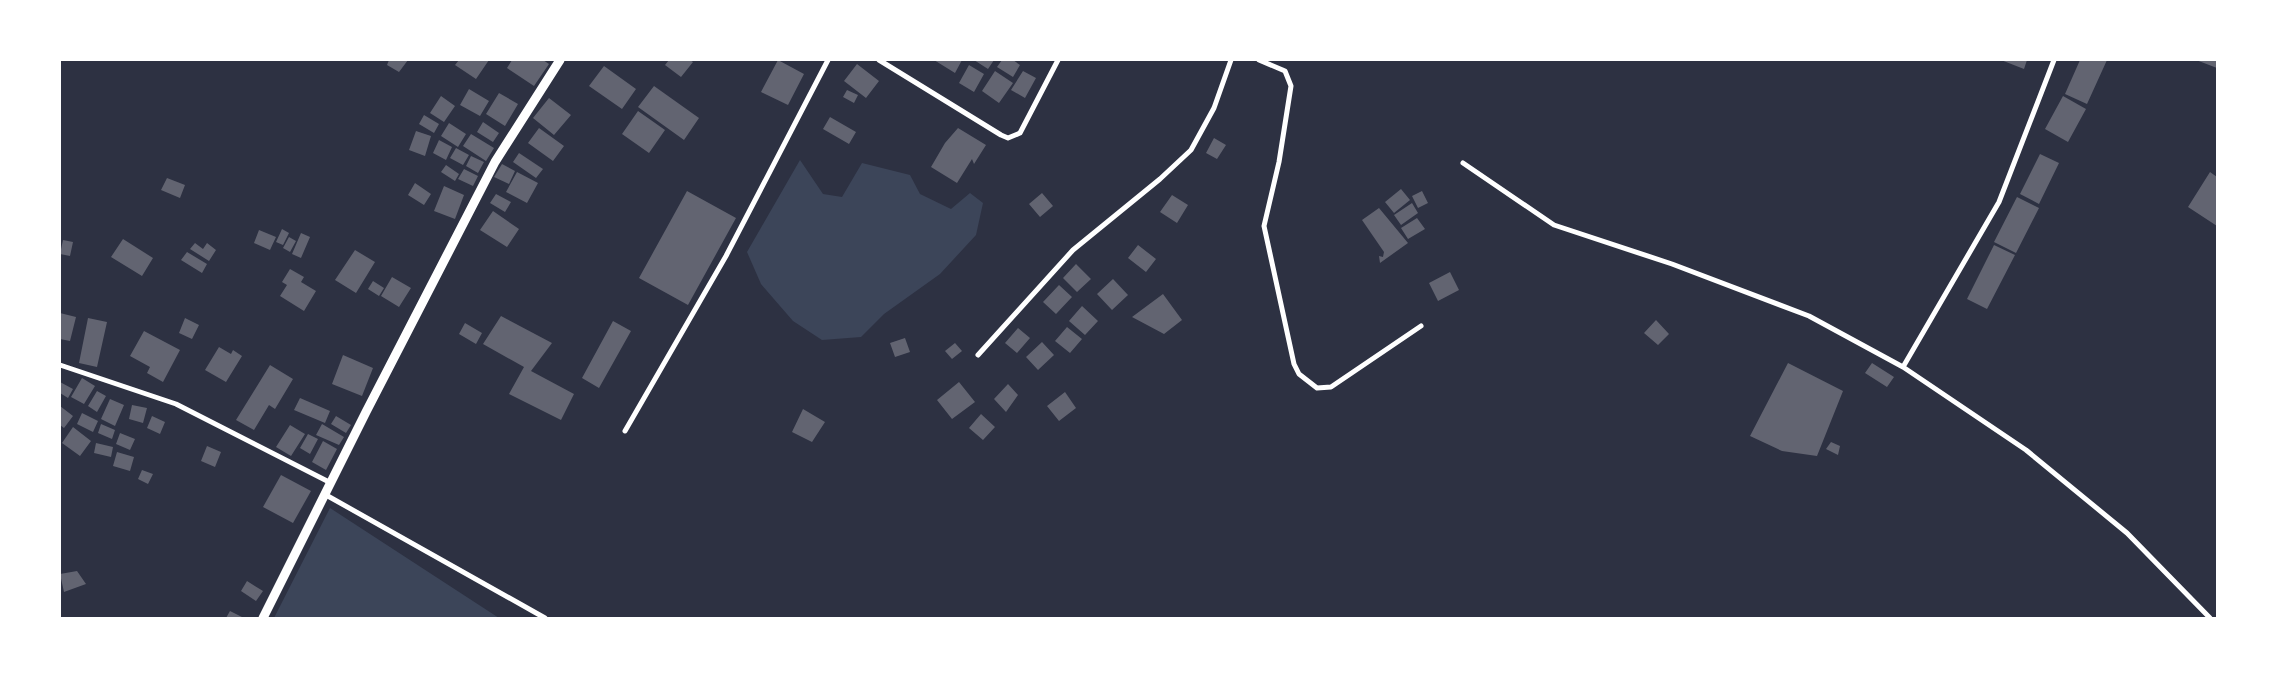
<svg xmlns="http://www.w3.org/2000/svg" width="2277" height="678" font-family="Helvetica,sans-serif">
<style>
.green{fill:#3c4559}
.building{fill:#626471}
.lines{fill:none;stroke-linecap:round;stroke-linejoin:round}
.minor{stroke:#fff;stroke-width:5}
.tertiary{stroke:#fff;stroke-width:9}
</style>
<rect width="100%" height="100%" fill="#2d3142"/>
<path class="green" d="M800,160L823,194L842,197L862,163L910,175L920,194L951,209L970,193L983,203L976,235L940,274L884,314L861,337L822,340L793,321L761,284L747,252Z
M330,508L499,618H274Z"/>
<path class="building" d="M389,60H408L399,72L387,65Z
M459,60H489L476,79L455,65Z
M512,60H543L549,64L534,86L507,68Z
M669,60H690L693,62L681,77L665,65Z
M778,60L804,74L788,105L761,92Z
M934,60H962L955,73Z
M974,60H994L988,69Z
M1002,60H1013L1020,65L1013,77L997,67Z
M2001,60H2027L2024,69Z
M2080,60H2107L2087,104L2065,94Z
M2196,60H2217V68Z
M857,64L879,81L866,98L844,81Z
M969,65L984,74L974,92L959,83Z
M604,66L636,89L622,109L589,86Z
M995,71L1013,83L999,103L982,91Z
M1023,71L1036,78L1025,98L1011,90Z
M654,86L699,118L684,140L638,107Z
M469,89L489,101L480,116L460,105Z
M847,90L858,95L854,103L843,97Z
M499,93L518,104L505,126L486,114Z
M441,96L455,106L444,122L430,113Z
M2063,96L2086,109L2068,142L2045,129Z
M549,98L571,115L554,135L533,118Z
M638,111L665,130L649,153L622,134Z
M424,115L439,124L434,133L419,124Z
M830,117L856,132L849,144L823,129Z
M483,122L499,133L493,142L477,132Z
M449,123L466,134L458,147L441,136Z
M539,128L564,146L553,161L528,143Z
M958,128L986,145L974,164L972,159L957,183L931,167L945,143Z
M416,131L431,136L425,156L409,150Z
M471,134L494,148L486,161L463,146Z
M1214,138L1226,145L1217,159L1206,153Z
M439,140L452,147L446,160L433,153Z
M456,148L469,155L463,165L450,158Z
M519,153L543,169L536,178L513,162Z
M2040,154L2059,163L2039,204L2020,194Z
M471,156L484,162L478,173L466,166Z
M502,164L515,171L509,184L494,177Z
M446,165L459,174L455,181L441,172Z
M464,169L478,176L473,186L458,179Z
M517,172L538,183L527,203L506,192Z
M2210,172L2217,177V226L2188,207Z
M167,178L185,185L180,198L161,190Z
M415,183L431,194L424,205L408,195Z
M444,186L464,195L455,219L434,211Z
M1401,189L1410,200L1394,213L1385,202Z
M687,191L736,218L688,305L639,278Z
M1422,191L1428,203L1418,208L1412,196Z
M1042,193L1053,206L1040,217L1029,204Z
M496,194L511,202L505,212L490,203Z
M1172,195L1188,205L1177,223L1160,212Z
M2017,197L2039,208L2016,253L1994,242Z
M1412,203L1418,213L1401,225L1394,215Z
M1379,208L1408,243L1380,263L1379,256L1383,257L1384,252L1362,220Z
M493,211L519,229L507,247L480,230Z
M1417,218L1425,229L1408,239L1401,228Z
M282,229L289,233L283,245L276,242Z
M259,230L276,237L270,250L254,243Z
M301,233L310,237L301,258L292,254Z
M289,237L296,241L290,252L283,248Z
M123,239L153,258L142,276L111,257Z
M63,240L73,242L70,256L60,254Z
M195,243L203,249L207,243L216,250L209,261L190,249Z
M1138,245L1156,259L1146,272L1128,258Z
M1994,245L2015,255L1987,309L1967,299Z
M355,250L375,262L356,293L335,280Z
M187,252L207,264L202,273L181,260Z
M1076,264L1091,279L1077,292L1063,278Z
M290,269L304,277L301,282L316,291L304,311L280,296L287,285L282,282Z
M1450,272L1459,290L1438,301L1429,283Z
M392,277L411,288L399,307L381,296Z
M1113,279L1128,295L1112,310L1097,294Z
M373,281L384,288L379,296L368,289Z
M1059,285L1072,297L1056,314L1043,302Z
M1163,294L1182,320L1164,334L1132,317Z
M1082,306L1098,321L1085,335L1069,321Z
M60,313L76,317L70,341L60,339Z
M501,316L552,343L531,371L574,394L561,420L509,394L524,367L483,344Z
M88,318L107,322L97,367L79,363Z
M185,318L199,325L192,339L179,333Z
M1656,320L1669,334L1658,345L1644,333Z
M613,321L631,331L599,388L582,378Z
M465,323L482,333L476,344L459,334Z
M1067,327L1082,339L1070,353L1055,341Z
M1018,328L1030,338L1017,353L1005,343Z
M144,331L180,350L163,382L147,373L150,367L130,356Z
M905,338L910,352L895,357L890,343Z
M1042,342L1054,355L1038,370L1026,357Z
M955,343L962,351L952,359L945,351Z
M219,347L231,354L233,350L242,356L226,382L205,370Z
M343,355L373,368L362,396L332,384Z
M1788,363L1843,391L1817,456L1782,451L1750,436Z
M1872,363L1894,377L1887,387L1865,373Z
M270,365L293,379L275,409L269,405L254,430L236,420Z
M82,378L95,386L84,404L71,397Z
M60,382L73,389L68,398L60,393Z
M959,382L975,402L952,419L937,400Z
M1008,384L1018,395L1006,412L994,399Z
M97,391L106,396L97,412L88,406Z
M1065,392L1076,408L1059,421L1047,406Z
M300,398L330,411L325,423L294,410Z
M110,399L124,405L115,426L101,419Z
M132,405L147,408L143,423L129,419Z
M60,406L73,416L64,428L60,425Z
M803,409L825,422L812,442L792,432Z
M82,413L98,421L93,432L77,424Z
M981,414L995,427L983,440L969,428Z
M152,416L165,422L160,434L147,428Z
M336,416L351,425L346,433L331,424Z
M101,424L115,430L112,439L98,433Z
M322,424L344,437L339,445L316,435Z
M290,425L305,434L291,456L276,447Z
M73,427L91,441L80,456L62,443Z
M120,433L135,439L130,450L116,444Z
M308,434L318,439L310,454L300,448Z
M323,441L337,449L326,470L312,462Z
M1831,442L1840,446L1838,455L1826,449Z
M96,443L113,447L111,457L94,453Z
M207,446L221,452L215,467L201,461Z
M117,452L134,457L130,471L113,466Z
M142,470L153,474L148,484L138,479Z
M281,475L311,491L293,523L263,507Z
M77,571L86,584L64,592L60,574Z
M247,581L263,591L256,601L241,591Z
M230,611L244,618H226Z"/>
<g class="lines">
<path class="minor" d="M879,60L1001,135L1008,138L1020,133L1058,60
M1259,60L1285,71L1291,86L1279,162L1264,226L1294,364L1299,374L1317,388L1331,387L1421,326
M1463,163L1554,225L1672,264L1809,316L1903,367L2026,450L2127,533L2210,618
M978,355L1073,250L1160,179L1191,150L1214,108L1231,60
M60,365L176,404L331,483
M1903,367L1999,202L2054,60
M625,431L726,256L828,60
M326,495L545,618"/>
<path class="tertiary" d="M263,618L366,412L495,162L560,60"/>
</g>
<rect width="2277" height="678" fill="none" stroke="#ffffff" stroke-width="122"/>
</svg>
